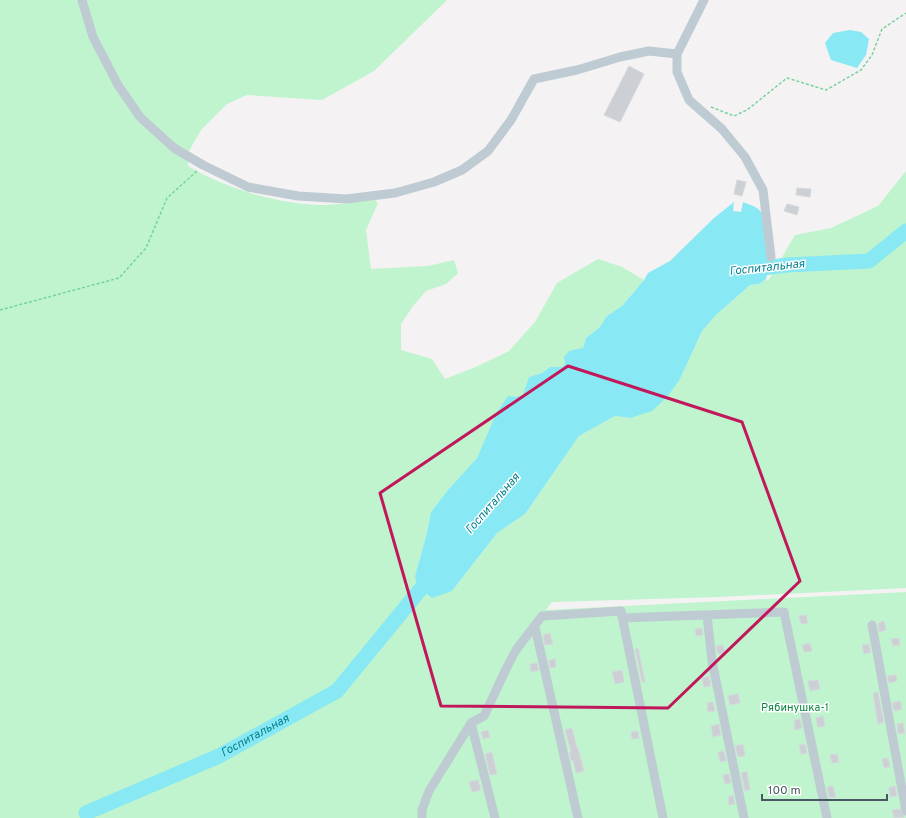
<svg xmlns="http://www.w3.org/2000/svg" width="906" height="818" font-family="Overpass,sans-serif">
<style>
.green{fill:#bff4ce}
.water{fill:#88e8f4}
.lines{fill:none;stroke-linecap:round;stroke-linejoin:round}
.river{stroke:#88e8f4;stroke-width:15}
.building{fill:#ccd0d5;stroke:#d6d9de}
.path{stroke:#73d59c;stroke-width:1.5;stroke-dasharray:3 2;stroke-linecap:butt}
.minor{stroke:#bfcbd2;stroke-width:9}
.marked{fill:none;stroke:#c2185b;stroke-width:3;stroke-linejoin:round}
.labels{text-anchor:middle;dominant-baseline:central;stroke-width:3;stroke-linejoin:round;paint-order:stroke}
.park-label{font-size:11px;fill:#0f8640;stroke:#fff}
.water-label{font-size:12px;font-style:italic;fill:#048291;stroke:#fff}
</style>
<rect width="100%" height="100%" fill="#f4f2f2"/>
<path class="green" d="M0,0H447L374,71L322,100L247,95L227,104L201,130L189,151L188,166C224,188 280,205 323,205C340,205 357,201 375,200L378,203L366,230L371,269L428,266L454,260L458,273L446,284L426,291L413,306L401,324V350L432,359L445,379L478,366L509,351L535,322L557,283L598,259L622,267L644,280L622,306L607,316L599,328L586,338L583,348L562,367H550L542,373L529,377L524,395L515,397L498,412L477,458L448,490L431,512L427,533L415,576L452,591L497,533L525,514L579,436L615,416L630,418L680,379L702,331L716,315L750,285L759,284L766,279L768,281L795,235L831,228L878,206L906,171V588L718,597L552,602L546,610L906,592V818H0Z"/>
<path class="water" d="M850,30L861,32L869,39L866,55L857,68L831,60L825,43L833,33Z
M734,202L733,211L741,212L743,202C750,205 757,206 762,213L769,268L766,279L759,284L750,285L716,315L702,331L680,379L667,397L652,411L630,418L615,416L579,436L525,514L497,533L452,591L432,598L417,586L415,576L427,533L431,512L448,490L477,458L497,412L508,396L515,397L523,395L529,377L542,373L550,367H562L565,364L564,357L569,351L583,348L586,338L599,328L607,316L622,306L644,280L648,273L670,261L714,218Z"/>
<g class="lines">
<g class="river">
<path d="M748,270L787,265L869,261L906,231"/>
<path id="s1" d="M86,813L219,756L337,691L433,574"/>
</g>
</g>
<path class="building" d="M629,66L644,74L620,122L604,115Z
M737,180L746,182L742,196L734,194Z
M797,188L811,189L810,197L796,195Z
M787,204L799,207L797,215L784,211Z
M806,615L808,623L801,624L799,616Z
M884,621L886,630L879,632L878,623Z
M702,628L703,635L696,636L695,629Z
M550,633L553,644L545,645L543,635Z
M899,638L900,645L893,646L891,639Z
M810,643L812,651L804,652L802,645Z
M869,644L871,652L864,654L862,645Z
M723,645L725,653L718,654L716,646Z
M638,648L645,682H642L635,649Z
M555,659L556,667L550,668L549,660Z
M537,663L539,670L531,672L530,664Z
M622,670L624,682L615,684L612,672Z
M896,675L897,681L889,683L887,676Z
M709,676L711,686L704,687L702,678Z
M818,680L820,689L810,691L808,681Z
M878,692L884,722L878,724L873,693Z
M738,694L740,703L730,705L728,696Z
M900,701L902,709L894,711L892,703Z
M713,702L715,711L708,712L707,703Z
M823,716L825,726L818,727L816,718Z
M800,719L802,728L795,730L794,720Z
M903,723L905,733L898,734L897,724Z
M719,724L721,735L713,737L711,726Z
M572,728L577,748H578L584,771L576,773L573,760L571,761L569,753L571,752L565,730Z
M488,730L490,737L483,739L481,732Z
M638,731L639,738L632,739L631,732Z
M743,744L745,756L738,757L735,746Z
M805,744L807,753L801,754L799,745Z
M724,751L726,761L720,762L718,752Z
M492,752L497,774L490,775L485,754Z
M837,754L839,762L832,763L830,755Z
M888,758L890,767L884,768L882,759Z
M747,771L750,790L745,791L741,773Z
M729,774L731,783L725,784L723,775Z
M478,780L481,790L472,792L469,782Z
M833,786L836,797L829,798L827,787Z
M895,786L897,796L890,797L889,788Z
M733,795L735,804L729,805L728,797Z
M900,809L904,817L894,818L892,810Z"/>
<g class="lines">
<path class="path" d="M711,107L734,116L747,110L787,78L826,90L861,70L872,55L882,29L906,13
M0,310L119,278L146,248L167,198L197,171"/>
<path class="minor" d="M82,0L93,37L118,85L140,117L174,148L203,165L248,187L298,196L346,199L395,193L434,182L462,170L488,151L511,120L534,79L577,70L620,57L649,51L677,54
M704,0L677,54V72L689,100L722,129L745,157L763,190L771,257
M707,615L712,661L744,818
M622,618L784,612L827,818
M872,625L906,811
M535,627L578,818
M471,723L495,818
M422,818V810L429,791L471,723L484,716L507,667L516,650L542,616L621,611L663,818"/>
</g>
<path class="marked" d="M568,366L742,422L800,581L668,708L441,706L380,493Z"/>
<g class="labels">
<g class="park-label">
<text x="795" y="708">Рябинушка-1</text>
</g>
<g class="water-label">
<text transform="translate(767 268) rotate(-6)">Госпитальная</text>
<text transform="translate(493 504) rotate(-49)">Госпитальная</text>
<text stroke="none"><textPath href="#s1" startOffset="186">Госпитальная</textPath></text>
</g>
</g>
<path d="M762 794v6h125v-6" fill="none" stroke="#485862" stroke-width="2"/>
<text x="768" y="794" font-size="12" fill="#485862" stroke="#ffffff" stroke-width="3" paint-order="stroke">100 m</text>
</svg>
